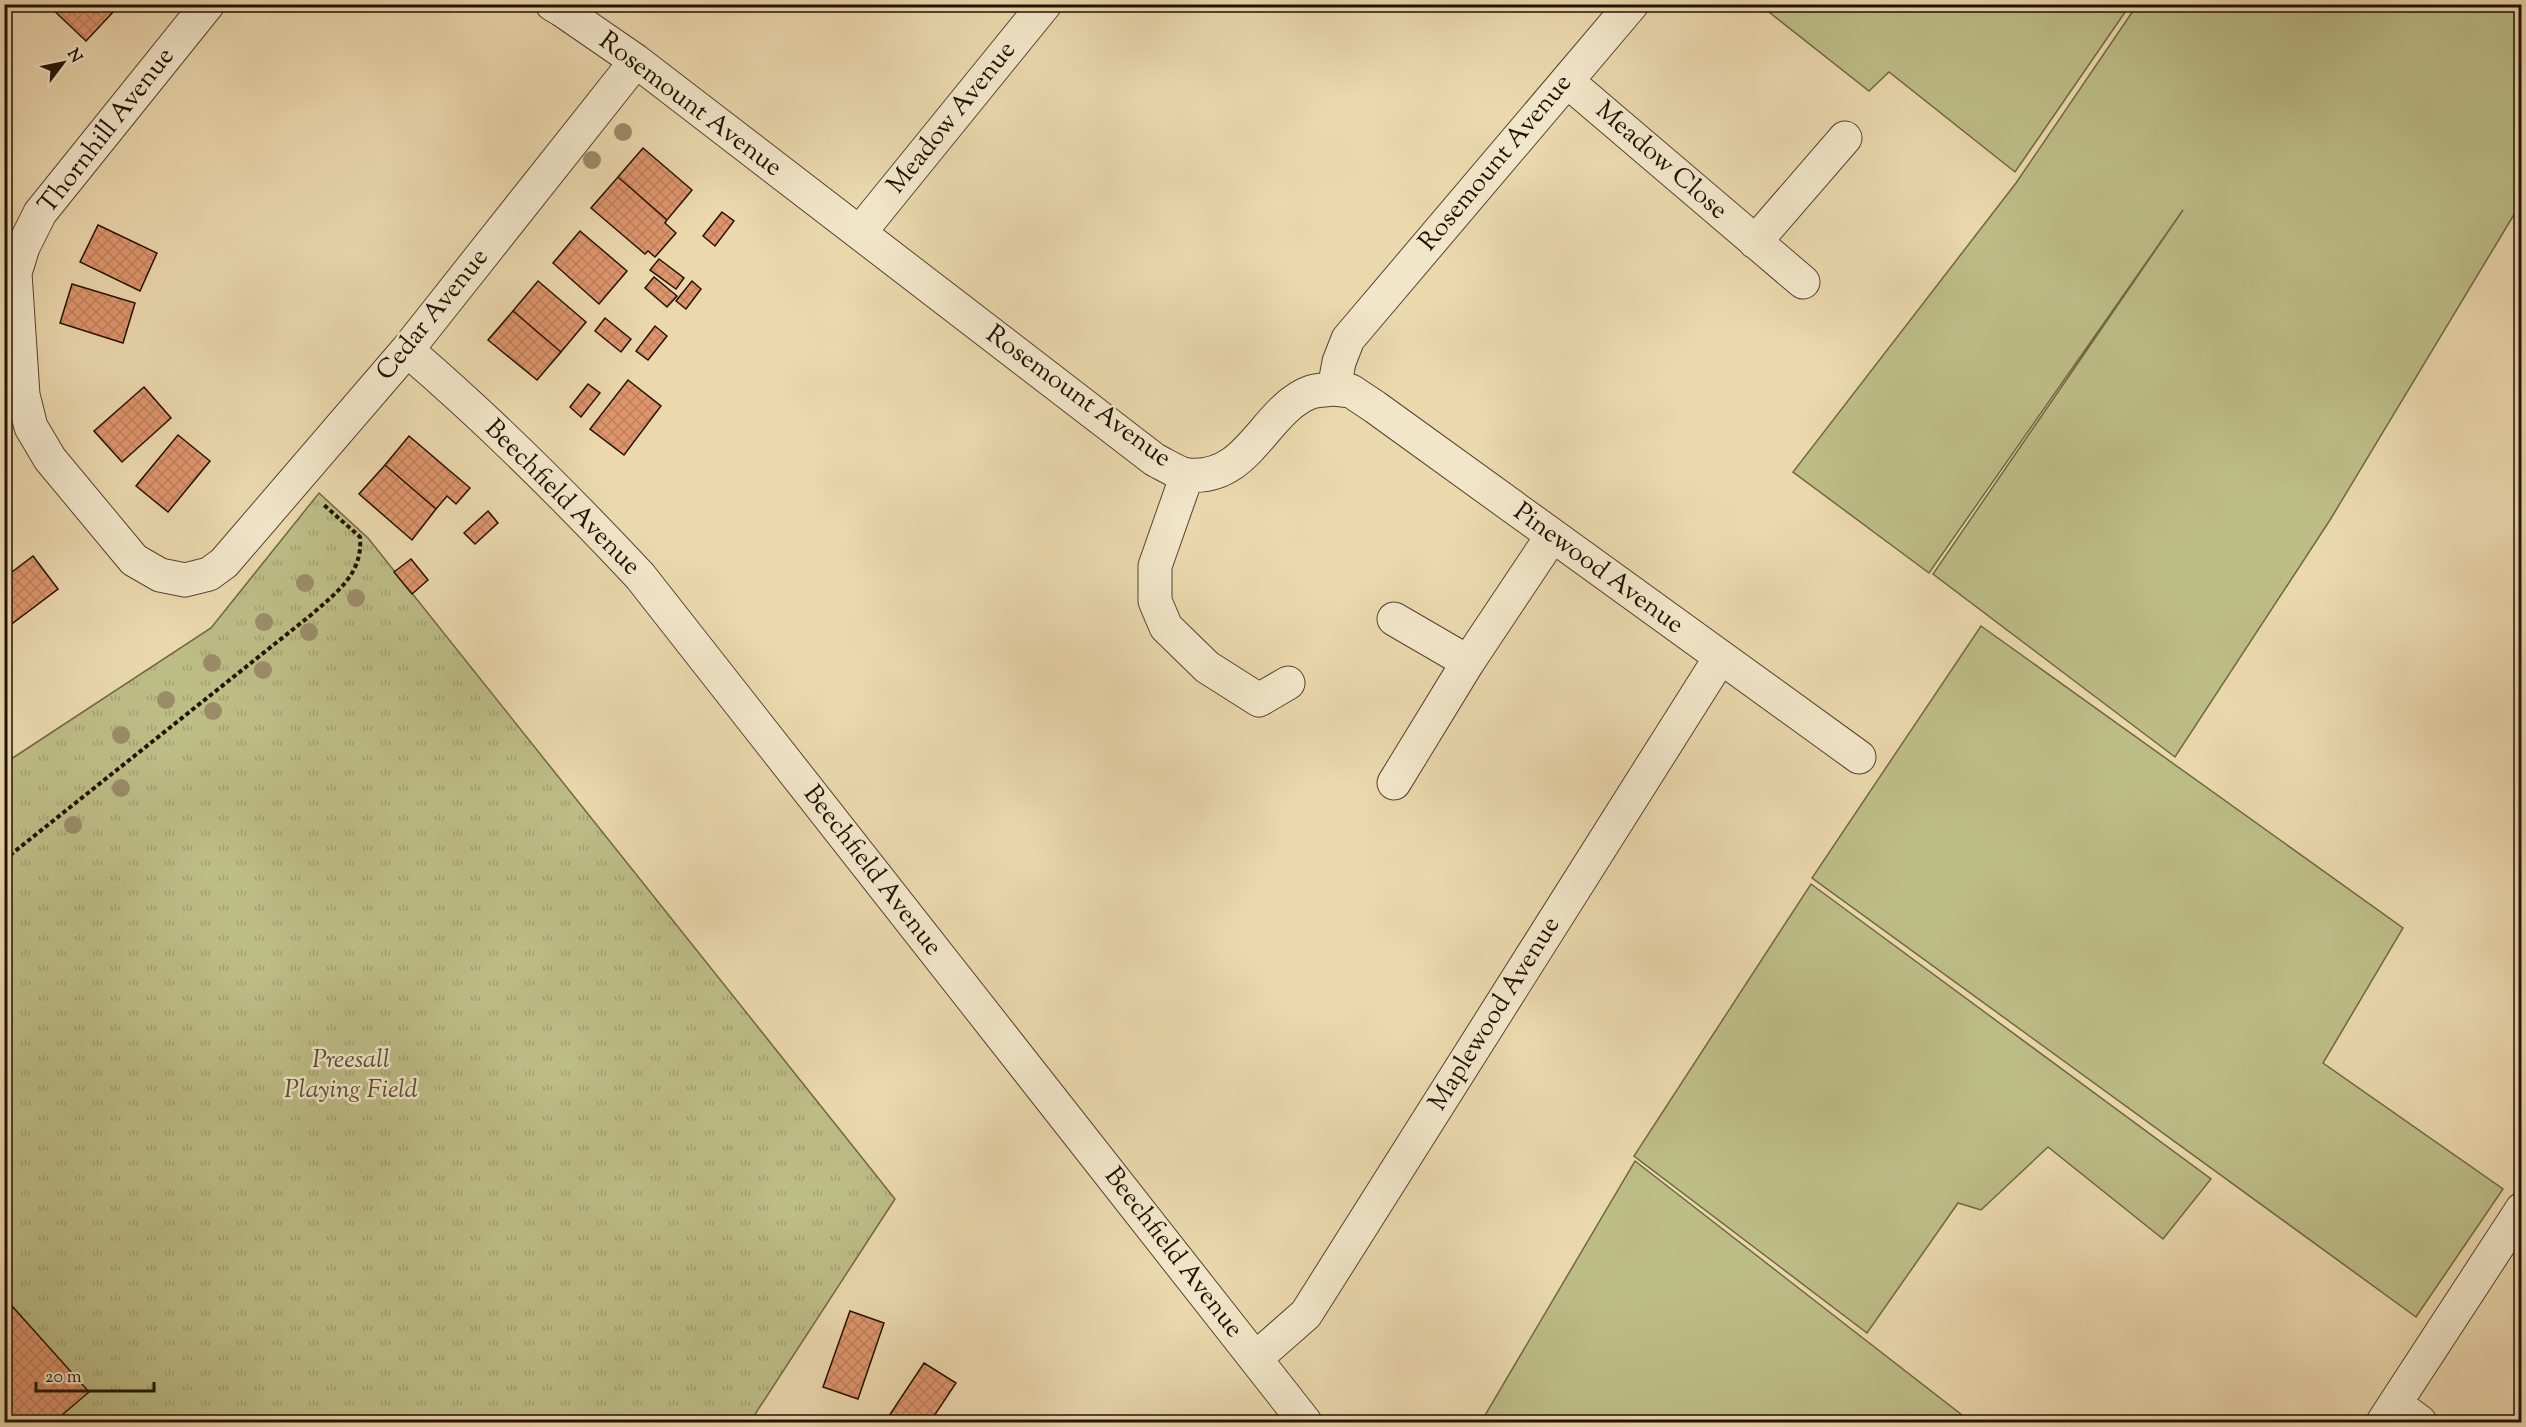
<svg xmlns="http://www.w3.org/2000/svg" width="2526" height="1427" font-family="'Sorts Mill Goudy',serif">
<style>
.grass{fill:#bdbd86;stroke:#706744;stroke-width:1.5}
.park{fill:url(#park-tufts);stroke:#706744;stroke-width:1.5}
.building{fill:url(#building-cross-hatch);stroke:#231103;stroke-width:1.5}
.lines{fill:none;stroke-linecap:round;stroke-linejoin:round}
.minor-casing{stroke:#55432e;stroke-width:35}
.path{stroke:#231103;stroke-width:4;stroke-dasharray:4.5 3;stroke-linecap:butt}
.minor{stroke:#f2e6ca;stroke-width:33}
.tree{fill:#9b8c69}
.labels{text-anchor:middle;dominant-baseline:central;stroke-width:5;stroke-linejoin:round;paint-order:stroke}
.street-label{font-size:26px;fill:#231103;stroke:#f2e6ca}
.park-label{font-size:26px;font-style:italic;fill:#594d31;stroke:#f2e6ca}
</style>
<defs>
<pattern id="park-tufts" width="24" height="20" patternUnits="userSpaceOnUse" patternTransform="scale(1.5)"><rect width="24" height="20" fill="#bdbd86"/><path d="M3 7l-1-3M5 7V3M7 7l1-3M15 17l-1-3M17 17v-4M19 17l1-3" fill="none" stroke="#a2a172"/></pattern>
<pattern id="building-cross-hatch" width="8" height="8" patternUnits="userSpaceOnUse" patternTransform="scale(1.5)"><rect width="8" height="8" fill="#de956c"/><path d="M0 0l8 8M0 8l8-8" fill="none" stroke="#be7f5c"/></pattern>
</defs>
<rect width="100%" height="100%" fill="#ebd8ad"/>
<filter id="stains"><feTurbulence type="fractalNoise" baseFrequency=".00333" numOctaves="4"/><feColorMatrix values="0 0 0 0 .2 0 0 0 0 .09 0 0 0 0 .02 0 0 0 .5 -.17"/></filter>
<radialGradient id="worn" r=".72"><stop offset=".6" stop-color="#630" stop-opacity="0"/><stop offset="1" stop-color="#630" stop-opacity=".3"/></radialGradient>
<path class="grass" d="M1760,5H2130L2015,172L1889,72L1869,91Z
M2137,5H2521V203L2330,520L2175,757L1933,574L2183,210L1929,573L1793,472L2016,183Z
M1981,626L2403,928L2323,1063L2503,1189L2416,1317L1812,878Z
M1811,884L2211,1179L2163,1239L2048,1147L1981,1210L1958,1203L1867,1333L1634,1156Z
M1635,1161L1971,1422H1481Z"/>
<path class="park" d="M319,493L368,538L895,1199L750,1422H5V763L211,628Z"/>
<path class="building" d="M47,4H107L114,11L86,41Z
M643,148L692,190L667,220L618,177Z
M618,177L667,220L665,223L676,233L655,257L648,251L645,254L591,208Z
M722,212L734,221L715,246L703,236Z
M98,225L157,253L140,291L80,262Z
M580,231L627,271L599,304L553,263Z
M659,259L684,278L676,289L650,270Z
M654,277L677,296L667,307L645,288Z
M538,281L586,322L561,352L513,311Z
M692,281L701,289L686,309L676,301Z
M72,284L135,303L123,343L60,323Z
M513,311L561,352L537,380L488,340Z
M605,318L631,339L621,352L595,331Z
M655,326L667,336L648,360L636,351Z
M628,380L661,406L624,455L590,429Z
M588,384L600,393L581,417L570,407Z
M144,387L171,418L122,462L94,431Z
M178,435L210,461L168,512L136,486Z
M409,436L470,488L456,504L447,496L436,509L385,465Z
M385,465L436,509L412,540L359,494Z
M488,511L498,523L475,544L464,533Z
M33,556L58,589L5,629L4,578Z
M411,559L428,580L412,594L394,572Z
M4,1297L89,1392L54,1422H4Z
M850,1311L884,1323L858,1399L823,1387Z
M924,1363L956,1383L930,1422H885Z"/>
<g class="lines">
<defs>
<path id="minor" d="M208,4L40,213L23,247L15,273L23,395L31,427L50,459L134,560L160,575L185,580L209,574L224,563L407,350L636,61
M552,4L562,10L636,61L1155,460C1164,464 1178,474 1188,475C1250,481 1264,409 1311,392C1318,390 1327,390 1334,389L1339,362L1348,339L1632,4
M1567,81L1803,282
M860,232L1045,4
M1755,242L1845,138
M407,350C489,420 566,497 640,576L1305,1422
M1334,389L1351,391L1375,407L1859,757
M1187,475L1155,566V601L1166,627L1207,667L1259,700L1288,683
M1394,619L1468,662
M1394,783L1468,662L1552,536
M1256,1358L1306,1314L1720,658
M2396,1404L2420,1422
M2383,1422L2522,1209"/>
</defs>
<use href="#minor" class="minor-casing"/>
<path class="path" d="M4,860L311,615C337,592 363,574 360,537L323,504"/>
<use href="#minor" class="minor"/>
</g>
<g class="tree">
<circle cx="623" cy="132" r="9"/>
<circle cx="592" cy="160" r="9"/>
<circle cx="305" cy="583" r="9"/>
<circle cx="356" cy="598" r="9"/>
<circle cx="264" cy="622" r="9"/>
<circle cx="309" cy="632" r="9"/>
<circle cx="212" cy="663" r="9"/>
<circle cx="263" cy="670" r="9"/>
<circle cx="166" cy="700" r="9"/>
<circle cx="213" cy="711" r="9"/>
<circle cx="121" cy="735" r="9"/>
<circle cx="121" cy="788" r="9"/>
<circle cx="73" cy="825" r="9"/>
</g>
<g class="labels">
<g class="street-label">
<text transform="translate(690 105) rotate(37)">Rosemount Avenue</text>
<text transform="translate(952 118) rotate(-51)">Meadow Avenue</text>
<text transform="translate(107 131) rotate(-52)">Thornhill Avenue</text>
<text transform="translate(1661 161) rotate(41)">Meadow Close</text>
<text transform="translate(1496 163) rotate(-50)">Rosemount Avenue</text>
<text transform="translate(433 315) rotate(-51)">Cedar Avenue</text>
<text transform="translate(1078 397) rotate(36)">Rosemount Avenue</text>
<text transform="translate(562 498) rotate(45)">Beechfield Avenue</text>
<text transform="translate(1598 569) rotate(36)">Pinewood Avenue</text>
<text transform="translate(872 871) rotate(52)">Beechfield Avenue</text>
<text transform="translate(1495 1014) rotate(-58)">Maplewood Avenue</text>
<text transform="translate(1173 1253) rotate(52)">Beechfield Avenue</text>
</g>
<g class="park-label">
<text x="351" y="1060">Preesall<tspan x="351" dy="30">Playing Field</tspan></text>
</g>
</g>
<rect width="2526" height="1427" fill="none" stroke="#ebd8ad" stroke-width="24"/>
<rect x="6" y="6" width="2514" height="1415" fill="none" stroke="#231103" stroke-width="3"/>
<rect x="12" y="12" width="2502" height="1403" fill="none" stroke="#231103" stroke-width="1.5"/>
<g transform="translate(63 63) rotate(58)" stroke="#f2e6ca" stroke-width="4.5" paint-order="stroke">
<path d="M0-4.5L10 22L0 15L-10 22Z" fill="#231103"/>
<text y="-9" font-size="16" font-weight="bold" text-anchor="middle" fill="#231103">N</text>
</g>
<path d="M36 1382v9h118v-9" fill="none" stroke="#231103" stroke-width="3"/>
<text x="45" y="1382" font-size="18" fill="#231103" stroke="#f2e6ca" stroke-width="4.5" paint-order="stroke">20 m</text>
<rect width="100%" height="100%" filter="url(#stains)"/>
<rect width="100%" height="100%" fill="url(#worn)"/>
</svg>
